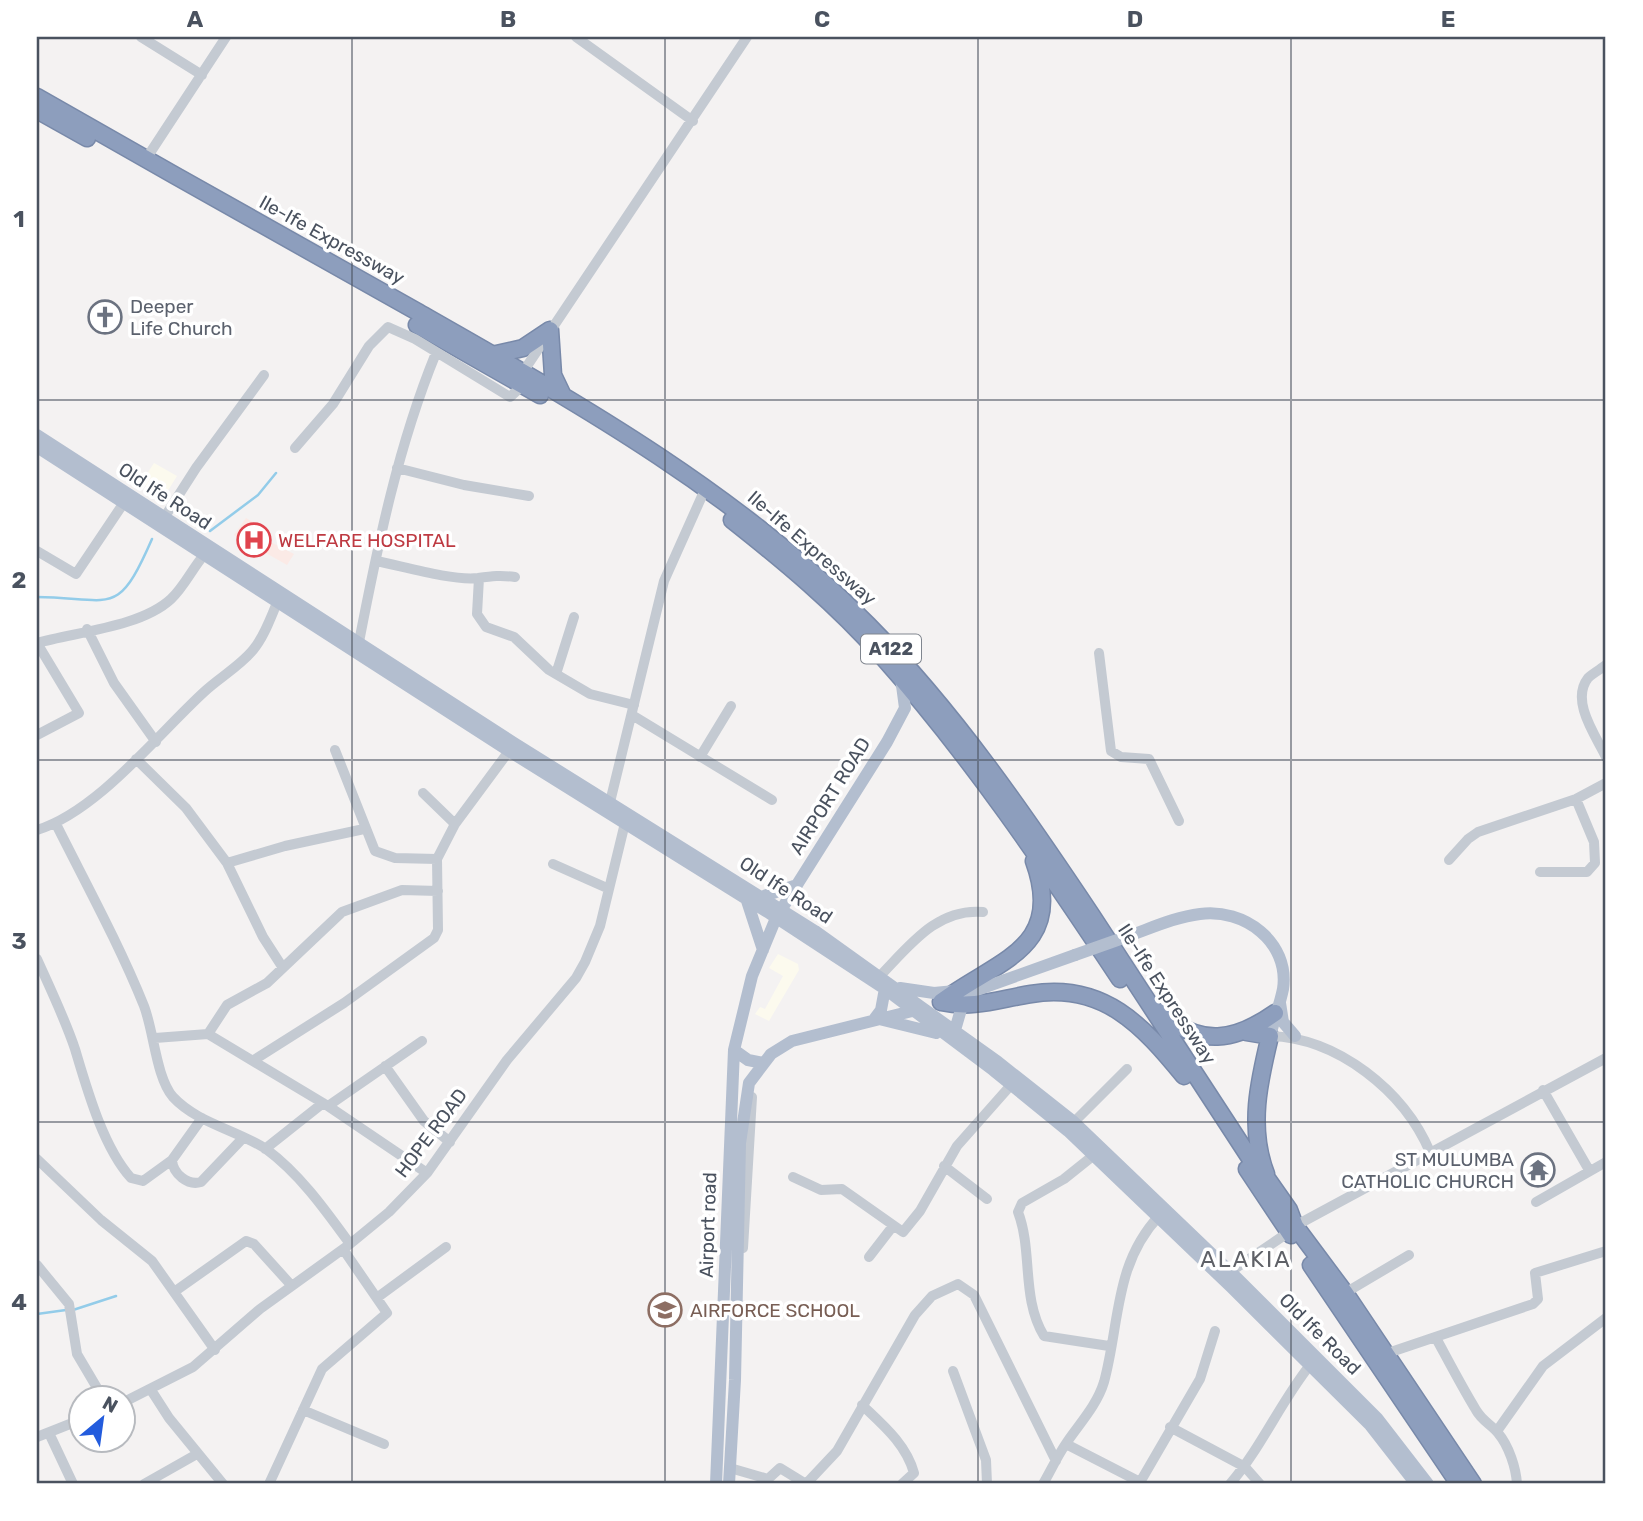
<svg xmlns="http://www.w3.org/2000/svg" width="1643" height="1521" font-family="Rubik,sans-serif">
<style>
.commercial{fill:#fcfaee}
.medical{fill:#fbeae6}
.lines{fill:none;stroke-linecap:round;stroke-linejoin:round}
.stream{stroke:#93cce9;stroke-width:2.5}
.highway-casing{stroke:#7889a9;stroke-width:19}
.minor{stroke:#c4cad2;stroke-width:10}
.major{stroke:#b3becf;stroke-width:12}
.highway{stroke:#8d9ebd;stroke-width:16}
.major-bridge{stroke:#b3becf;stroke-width:12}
.grid{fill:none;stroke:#4a525f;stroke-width:2;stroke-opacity:0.55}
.labels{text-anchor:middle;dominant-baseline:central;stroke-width:7;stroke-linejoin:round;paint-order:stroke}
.shield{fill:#fff;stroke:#80868f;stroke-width:2}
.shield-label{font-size:18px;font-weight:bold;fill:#4a525f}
.street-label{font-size:19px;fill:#4a525f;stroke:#fff}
.worship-label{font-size:19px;fill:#5b616d;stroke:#fff;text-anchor:start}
.health-label{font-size:19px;fill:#be3a42;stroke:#fff;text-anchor:start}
.education-label{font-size:19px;fill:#785e54;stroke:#fff;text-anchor:start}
.quarter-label{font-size:23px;letter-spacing:2px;fill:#5f6167;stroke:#fff}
.neatline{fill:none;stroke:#4a525f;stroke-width:2.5}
.grid-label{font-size:23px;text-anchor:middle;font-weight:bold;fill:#4a525f}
</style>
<rect width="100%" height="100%" fill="#f4f2f2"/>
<path class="commercial" d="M154,463L177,476L164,497L141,483Z
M778,954L798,964L799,970L769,1021L755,1014L760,1007L765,1009L783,976L769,968Z"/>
<path class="medical" d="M246,518L256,524L257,535L294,554L287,565L234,535Z"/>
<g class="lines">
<path class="stream" d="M210,531L258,495L276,473
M37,597C113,598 117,619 152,539
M73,1310L116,1296
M37,1314L66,1310"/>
<defs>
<path id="highway" d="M37,97C163,169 289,240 416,311C576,402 737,492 868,625C954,712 1024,814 1092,916C1148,1002 1205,1089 1261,1175L1268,1180L1289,1210L1295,1226L1345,1293L1473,1484
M37,110L87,138
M417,325L540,395
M550,330L553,375L563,396
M492,355L523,348L550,330
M732,520C784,561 837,605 881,655C971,756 1045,866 1120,979
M941,1002C974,1009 999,999 1031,994C1104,982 1143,1026 1184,1076
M941,1002C997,960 1066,949 1034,861
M1161,1012C1200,1048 1235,1041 1275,1013
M1246,1032L1270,1036C1259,1081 1248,1128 1266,1174
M1247,1169L1291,1235
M1311,1265L1459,1484"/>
</defs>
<use href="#highway" class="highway-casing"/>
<path class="minor" d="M141,37L202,75
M576,37L693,121
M146,159L226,37
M523,372L747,37
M295,448L333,404L369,346L388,327L415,339L510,397L523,385
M397,468L464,485L529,496
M164,518L196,468L264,375
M37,551L76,574L123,504
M376,561C402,566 452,581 478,578C492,576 501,575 515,577
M479,578L477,614L486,627L514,637L549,670L590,694L634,705
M87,629L114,683L156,742
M359,642C378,544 398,446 436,353
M37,643C76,632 141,627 171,599C184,587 192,569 204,555
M1099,653L1111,751L1121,757L1149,759L1179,821
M1606,665C1601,669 1593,673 1588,678C1570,701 1596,736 1606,757
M556,674L574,617
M632,715L772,800
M37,735L79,713L37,643
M335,750L375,851L395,858L437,859
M700,757L731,706
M136,759L186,808L227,863L285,846L364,829
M423,793L455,824
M610,802L664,581L702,496
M56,824C86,884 119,944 144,1006C154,1032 156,1077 173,1097C197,1123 237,1130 266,1149C300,1174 326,1211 350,1244
M37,830C98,811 157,735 204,692C219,678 240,666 253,650C264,637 270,619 277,603
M1449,860L1468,839L1478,832L1576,799L1606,783
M227,863L263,937L283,968
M553,864L607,888
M1540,872H1587L1595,863L1594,842L1576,799
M37,959C50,988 65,1019 75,1049C87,1089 103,1147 131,1178L143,1181L172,1160L202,1118
M880,976C910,945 937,908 983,912
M208,1034L227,1005L267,983L342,912L402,890L438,891
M1270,1036C1338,1038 1404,1091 1430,1152
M155,1038L208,1034L328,1106L427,1173
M254,1060L344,1003L434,938L438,930L437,859L455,824L509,751
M385,1066L424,1121L450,1142
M1543,1090L1589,1170
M328,1106L422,1041
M1074,1122L1127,1069
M265,1149L323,1103
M1094,1155L1064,1179L1022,1203L1018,1212C1033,1251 1021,1298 1044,1336L1109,1346
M37,1159L101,1220L152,1261L215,1350
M172,1160C173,1174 188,1186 201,1182L243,1138
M944,1166L987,1199
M793,1177L821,1190L842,1189L903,1232L920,1211L957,1146L1011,1085
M1536,1202L1606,1162
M1295,1226L1606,1058
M743,1248L752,1097
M869,1257L893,1226
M37,1265L69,1304L77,1354L103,1398
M1230,1272L1289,1232
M174,1292L246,1241L254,1244L291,1285
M1345,1293L1409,1255
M378,1297L446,1247
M1436,1338C1449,1362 1462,1387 1476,1410C1482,1421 1492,1425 1498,1433C1509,1446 1516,1468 1517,1484
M1385,1354L1533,1304L1538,1299L1535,1273L1606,1251
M953,1371L986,1460L987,1484
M151,1390L169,1418L223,1484
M122,1403L193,1367L260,1309L350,1244L389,1212L427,1173L507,1060L576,978L585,962L600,926L625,823
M862,1405C883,1425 906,1444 914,1473L902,1484
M303,1410L384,1444
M1170,1427L1245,1467L1260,1484
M1497,1431L1543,1366L1606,1318
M49,1433L73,1484
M37,1437L80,1420
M1066,1444L1140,1482
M730,1468L768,1479L780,1468L806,1484L837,1451L915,1315L932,1296L958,1284L974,1295L1056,1461
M144,1484L197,1454
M269,1484L322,1369L387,1313L343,1249
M1043,1484C1051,1470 1058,1455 1067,1442C1080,1423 1097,1405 1104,1382C1120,1323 1114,1264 1159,1216
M1139,1484L1200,1379L1215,1331
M1230,1484C1261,1448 1280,1403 1310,1365"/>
<path class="major" d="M37,435L514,743L815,931L998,1062L1074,1122L1238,1279L1377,1418L1428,1484
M37,447L509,751L769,913L885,989L993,1070L1068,1131L1231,1287L1370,1425L1416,1484
M761,897L797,885
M747,901L763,950
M1123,938C1147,930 1174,917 1200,914C1244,908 1290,942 1283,989C1280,1004 1274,1020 1270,1036
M886,983L881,1010L875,1018L936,1033
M900,988L934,993L955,991
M957,997L1075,955
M1280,1003L1283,1022L1295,1036
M955,1030L962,1006
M734,1050L748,1060L763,1063
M716,1484L734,1050L752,976L776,918L887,742L905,708L901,678
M729,1484L735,1380L740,1143L749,1083L771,1054L792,1041L916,1010"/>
<use href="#highway" class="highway"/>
<path class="major-bridge" d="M1075,955L1123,938"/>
</g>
<path class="grid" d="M352,37V1484M665,37V1484M978,37V1484M1291,37V1484M37,400H1606M37,760H1606M37,1122H1606"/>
<defs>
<symbol id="church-ring" viewBox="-11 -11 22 22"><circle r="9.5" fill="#fff" stroke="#6b7280" stroke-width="1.5"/><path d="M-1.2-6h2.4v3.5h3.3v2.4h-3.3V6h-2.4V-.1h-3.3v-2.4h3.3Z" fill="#6b7280"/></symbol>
<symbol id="hospital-ring" viewBox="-11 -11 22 22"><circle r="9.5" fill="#fff" stroke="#e0444e" stroke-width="1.5"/><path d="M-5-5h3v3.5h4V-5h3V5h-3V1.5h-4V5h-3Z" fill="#e0444e"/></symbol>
<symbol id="temple-ring" viewBox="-11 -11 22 22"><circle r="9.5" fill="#fff" stroke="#6b7280" stroke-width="1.5"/><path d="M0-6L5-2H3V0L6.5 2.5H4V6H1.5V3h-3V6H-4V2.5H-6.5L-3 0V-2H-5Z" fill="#6b7280"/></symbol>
<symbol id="school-ring" viewBox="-11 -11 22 22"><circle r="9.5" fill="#fff" stroke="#8d6e63" stroke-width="1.5"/><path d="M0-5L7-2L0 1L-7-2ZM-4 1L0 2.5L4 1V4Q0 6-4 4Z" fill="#8d6e63"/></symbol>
</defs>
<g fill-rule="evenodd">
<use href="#church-ring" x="86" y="298" width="38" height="38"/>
<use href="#hospital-ring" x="235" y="521" width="38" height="38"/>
<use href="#temple-ring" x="1519" y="1151" width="38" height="38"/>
<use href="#school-ring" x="646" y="1291" width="38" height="38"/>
</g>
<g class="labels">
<rect class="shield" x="861" y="634.5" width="60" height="29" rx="5"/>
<g class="shield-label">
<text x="891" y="649">A122</text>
</g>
<g class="street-label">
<text transform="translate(332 240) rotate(29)">Ile-Ife Expressway</text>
<text transform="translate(165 496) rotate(33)">Old Ife Road</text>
<text transform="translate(812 548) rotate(41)">Ile-Ife Expressway</text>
<text transform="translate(830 796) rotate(-58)">AIRPORT ROAD</text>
<text transform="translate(786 890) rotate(33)">Old Ife Road</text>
<text transform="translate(1167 994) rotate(57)">Ile-Ife Expressway</text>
<text transform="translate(431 1133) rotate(-53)">HOPE ROAD</text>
<text transform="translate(708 1225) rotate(-88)">Airport road</text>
<text transform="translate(1320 1334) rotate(45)">Old Ife Road</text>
</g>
<g class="worship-label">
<text x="130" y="306">Deeper<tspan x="130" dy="22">Life Church</tspan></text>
<text x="1514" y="1159" text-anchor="end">ST MULUMBA<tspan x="1514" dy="22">CATHOLIC CHURCH</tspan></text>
</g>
<g class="health-label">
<text x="278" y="540">WELFARE HOSPITAL</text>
</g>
<g class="education-label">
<text x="690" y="1310">AIRFORCE SCHOOL</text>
</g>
<g class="quarter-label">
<text x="1246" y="1259">ALAKIA</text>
</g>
</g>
<rect width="1643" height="1521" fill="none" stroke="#ffffff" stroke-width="77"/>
<g transform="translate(102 1419) rotate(29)"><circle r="33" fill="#ffffff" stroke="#b7babf" stroke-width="2"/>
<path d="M0-5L12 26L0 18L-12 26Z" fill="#235cdd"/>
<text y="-10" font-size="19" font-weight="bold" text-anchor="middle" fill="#4a525f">N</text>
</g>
<rect x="38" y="38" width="1566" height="1444" class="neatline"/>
<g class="grid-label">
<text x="195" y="27">A</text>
<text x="508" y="27">B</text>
<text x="822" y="27">C</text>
<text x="1135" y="27">D</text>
<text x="1448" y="27">E</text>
<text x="19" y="227">1</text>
<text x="19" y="588">2</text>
<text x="19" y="949">3</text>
<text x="19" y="1310">4</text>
</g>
</svg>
